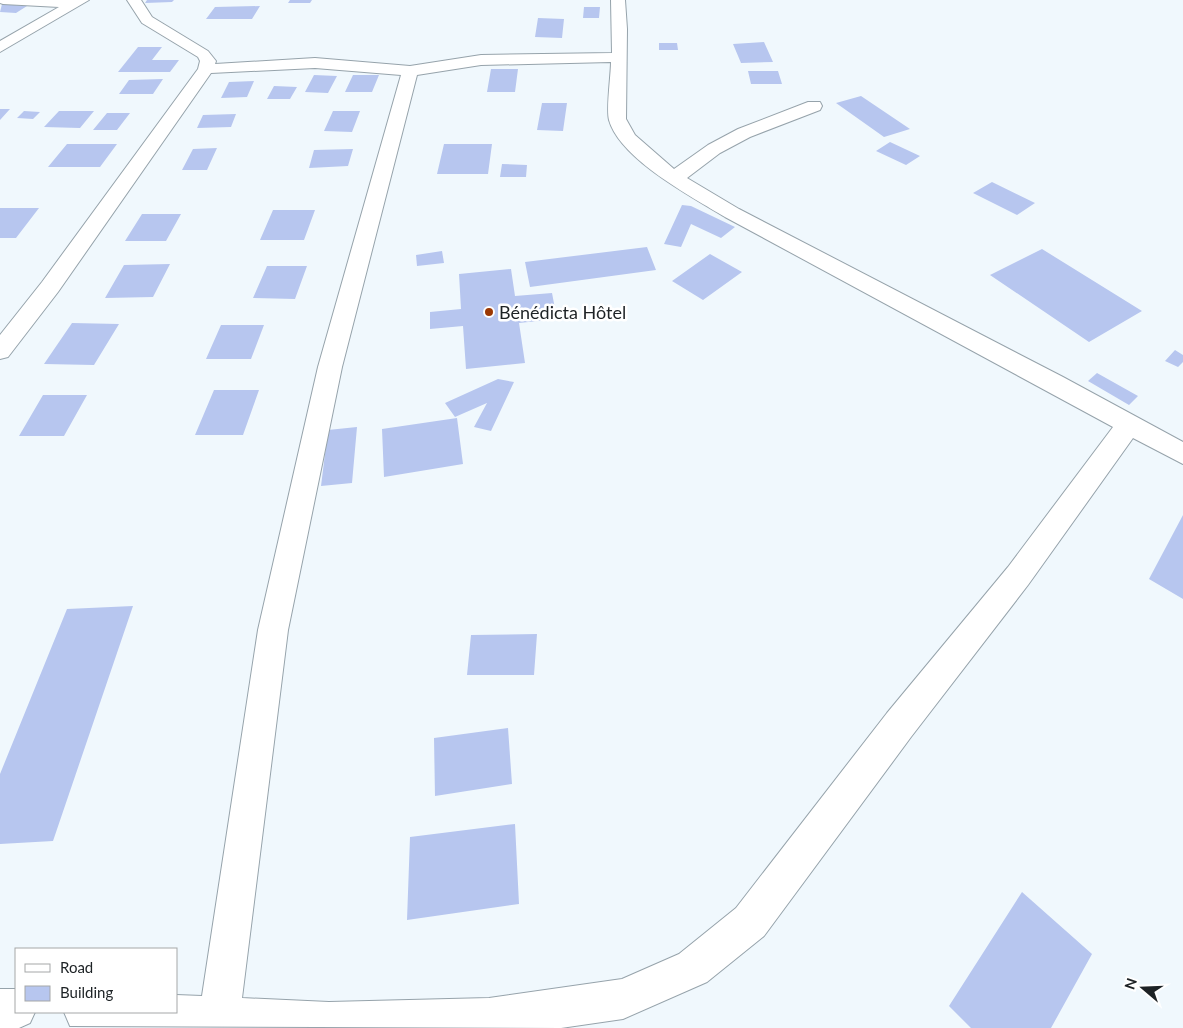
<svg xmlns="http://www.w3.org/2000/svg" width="1183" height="1028" font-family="Lato,sans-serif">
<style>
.building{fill:#b7c6ef}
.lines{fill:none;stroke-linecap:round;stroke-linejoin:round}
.street-casing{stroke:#96a3ab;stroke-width:2}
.street{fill:#fff;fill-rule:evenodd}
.poi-dot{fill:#9b3703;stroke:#fff;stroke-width:2}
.labels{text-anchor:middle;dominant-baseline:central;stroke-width:5;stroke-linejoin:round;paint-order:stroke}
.poi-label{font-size:18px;fill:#1d2225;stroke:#fff;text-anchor:start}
</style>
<rect width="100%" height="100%" fill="#f0f8fd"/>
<path class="building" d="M147,0H174L172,2L145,3Z
M290,0H312L310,3H288Z
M2,4L27,6L16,13L0,12Z
M260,6L252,19H206L215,7Z
M584,7H600L599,18H583Z
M538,18L564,19L562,38L535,37Z
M764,42L773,62L741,63L733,44Z
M659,43H677L678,50H659Z
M138,47H162L152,60H179L170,72H118Z
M491,69H518L515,92H487Z
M748,71H778L782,84H751Z
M314,75L337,76L328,93L305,92Z
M353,75H379L372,92H345Z
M163,79L153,94H119L129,80Z
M254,81L247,97L221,98L229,82Z
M274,86L297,87L290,99H267Z
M861,96L910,129L884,137L836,103Z
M542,103H567L563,131L537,130Z
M0,109H10L0,120Z
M24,111L40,112L33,119L17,118Z
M59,111H94L80,128L44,127Z
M333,111H360L352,132L324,131Z
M107,113H130L117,130H93Z
M236,114L231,127L197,128L203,115Z
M890,142L920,156L906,165L876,151Z
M67,144H117L100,167H48Z
M444,144H492L488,174H437Z
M217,148L207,170H182L193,149Z
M353,149L348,166L309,168L314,150Z
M502,164L527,165L526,177H500Z
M992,182L1035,203L1017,215L973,193Z
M682,205L691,206L735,227L721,238L691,224L681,247L664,244Z
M0,208H39L16,238H0Z
M273,210H315L304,240H260Z
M142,214H181L166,241H125Z
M647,247L656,270L530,287L525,262Z
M1042,249L1142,311L1089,342L990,275Z
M442,251L444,263L417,266L416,255Z
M710,254L742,272L703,300L672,281Z
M170,264L153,297L105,298L124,265Z
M267,266H307L295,299L253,298Z
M511,269L515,296L552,293L557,319L519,323L525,363L466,369L463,326L430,329V312L461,309L459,274Z
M72,323L119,324L94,365L44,364Z
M221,325H264L251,359H206Z
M1175,350L1183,355V362L1178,367L1165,361Z
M1097,373L1138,396L1129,405L1088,381Z
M498,379L514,382L491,431L474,427L487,403L455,417L445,403Z
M214,390H259L243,435H195Z
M43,395H87L64,436H19Z
M457,418L463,464L384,477L382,429Z
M357,427L352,483L321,486L328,430Z
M1183,515V599L1149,579Z
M133,606L53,841L0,844V774L67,609Z
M537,634L534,675H467L471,635Z
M508,728L512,784L435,796L434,738Z
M515,824L519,904L407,920L410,837Z
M1022,892L1092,954L1051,1028H971L949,1006Z"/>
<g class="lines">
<defs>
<path id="street" d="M0,0H89L0,52V41L59,7L3,4L0,3Z
M127,0H141L152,17L208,51L216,61L215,64L315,58L410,66L481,55L612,53L611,0H625L627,29L626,119L635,135L674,169L708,145L738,129L808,102H820L822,106L820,110L750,137L720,153L687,178L739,209L1063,377L1183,442V464L1133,438L1028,585L911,737L764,936L707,982L623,1019L561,1028L70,1026L64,1012H176V995L202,996L258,630L318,367L401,75L315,68L211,73L58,292L8,357L0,359V335L42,282L198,69L200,61L198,57L142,23ZM611,62C611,75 606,109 609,120C620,159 692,197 725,217L1113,427L1008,567L887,713L736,908L679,954L622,979L489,998L329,1002L242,998L288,630L342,367L417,75L481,65Z
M0,989H16V1012H35L30,1023L19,1028H0Z"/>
</defs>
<use href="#street" class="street-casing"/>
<use href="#street" class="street"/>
</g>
<circle class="poi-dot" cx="489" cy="312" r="5"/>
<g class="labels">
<g class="poi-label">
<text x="499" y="312">Bénédicta Hôtel</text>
</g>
</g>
<rect x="15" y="948" width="162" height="65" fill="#ffffff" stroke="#a5a7a8"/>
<rect x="25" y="964" width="25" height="8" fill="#ffffff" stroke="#a5a7a8"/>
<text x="60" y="973" font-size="15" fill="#1d2225">Road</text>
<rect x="25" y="986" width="25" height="15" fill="#b7c6ef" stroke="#a5a7a8"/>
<text x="60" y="998" font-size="15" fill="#1d2225">Building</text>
<g transform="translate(1143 988) rotate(289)" stroke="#ffffff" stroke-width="4" paint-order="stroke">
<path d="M0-4L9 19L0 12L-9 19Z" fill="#1d2225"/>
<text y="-8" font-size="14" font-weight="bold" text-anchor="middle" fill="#1d2225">N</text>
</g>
</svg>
